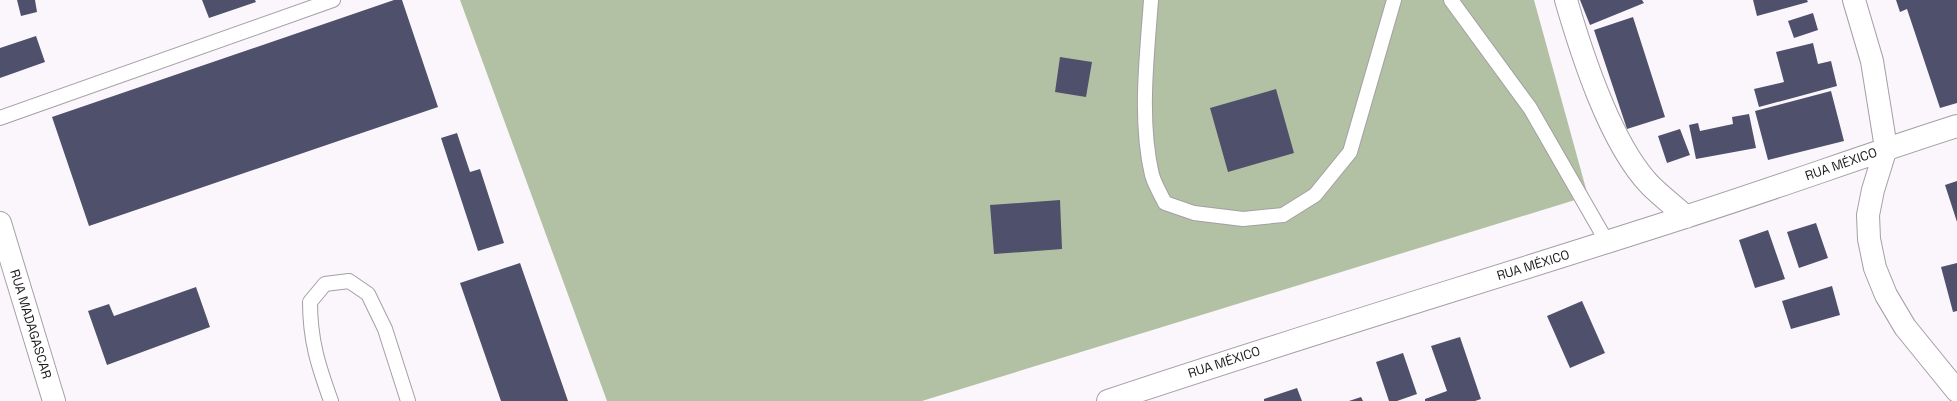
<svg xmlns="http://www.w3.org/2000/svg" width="1957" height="401" font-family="'Space Grotesk',sans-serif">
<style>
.forest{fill:#b2c1a3}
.building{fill:#4f506c}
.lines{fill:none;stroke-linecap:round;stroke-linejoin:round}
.service-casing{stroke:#a49fa4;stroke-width:16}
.minor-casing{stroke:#a49fa4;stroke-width:24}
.service{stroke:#fff;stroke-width:14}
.minor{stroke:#fff;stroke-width:22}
.labels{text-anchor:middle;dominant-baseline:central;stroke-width:4;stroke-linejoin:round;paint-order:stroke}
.street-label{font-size:13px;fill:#1d1b1d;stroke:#fff}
</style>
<rect width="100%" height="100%" fill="#fbf6fc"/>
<path class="forest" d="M460,0H1534L1588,196L922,401H607Z"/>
<path class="building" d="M17,0H35L37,12L21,16Z
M202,0H255L256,2L209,18Z
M394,0H402L438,107L89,226L52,117Z
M1580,0H1642L1644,3L1590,25Z
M1753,0H1807L1808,2L1757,16Z
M1896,0H1957V103L1940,108L1907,9L1900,12Z
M1813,13L1818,30L1794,38L1788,21Z
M1633,17L1665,117L1627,129L1594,30Z
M36,36L45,62L0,78V48Z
M1813,43L1818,64L1831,61L1837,86L1759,107L1754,89L1784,82L1776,52Z
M1060,57L1092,62L1086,97L1055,92Z
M1276,89L1294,153L1228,172L1210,108Z
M1831,91L1844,141L1768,160L1755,111Z
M1749,114L1756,148L1696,159L1689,125L1698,123L1700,131L1733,124L1732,117Z
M1680,129L1690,155L1667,163L1658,136Z
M457,133L470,172L480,169L504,243L478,251L441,138Z
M1957,181V222L1945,185Z
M1060,200L1062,249L994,254L990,205Z
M1816,223L1828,258L1799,268L1787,232Z
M1768,230L1785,279L1755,288L1739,240Z
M520,263L568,401H501L460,283Z
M1957,263V311L1953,312L1941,267Z
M1832,286L1840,315L1791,329L1782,301Z
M196,287L210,327L107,365L88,311L109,304L114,316Z
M1582,301L1605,353L1570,368L1547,316Z
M1460,337L1481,399L1475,401H1425V399L1447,391L1431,346Z
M1403,353L1417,394L1397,401H1389L1376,362Z
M1297,388L1302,401H1264V399Z
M1361,397L1363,401H1349Z"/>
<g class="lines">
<defs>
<path id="service" d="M1151,0C1147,56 1139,120 1152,175C1155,185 1161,195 1165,203L1194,213L1243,219L1283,215L1315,195L1350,152L1394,0
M1451,0L1530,108L1607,242
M0,118L333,0
M331,401C318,365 310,340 310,302L325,284L349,281L368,294L385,329L408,401"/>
<path id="minor" d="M1566,0C1582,55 1610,143 1650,185C1661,196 1674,206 1686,217
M1854,0L1872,61L1886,148L1873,190L1868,215L1869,239L1875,268L1886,295L1905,327L1957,391
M0,223L54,401
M1108,401C1299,337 1493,279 1685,217C1776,188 1866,155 1957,126"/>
</defs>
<use href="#service" class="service-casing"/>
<use href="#minor" class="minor-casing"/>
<use href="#service" class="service"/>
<use href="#minor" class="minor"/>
</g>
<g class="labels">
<g class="street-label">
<text transform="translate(1841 164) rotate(-19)">RUA MÉXICO</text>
<text transform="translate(1533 265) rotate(-17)">RUA MÉXICO</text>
<text transform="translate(31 324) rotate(73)">RUA MADAGASCAR</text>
<text transform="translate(1224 362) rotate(-18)">RUA MÉXICO</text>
</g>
</g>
</svg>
